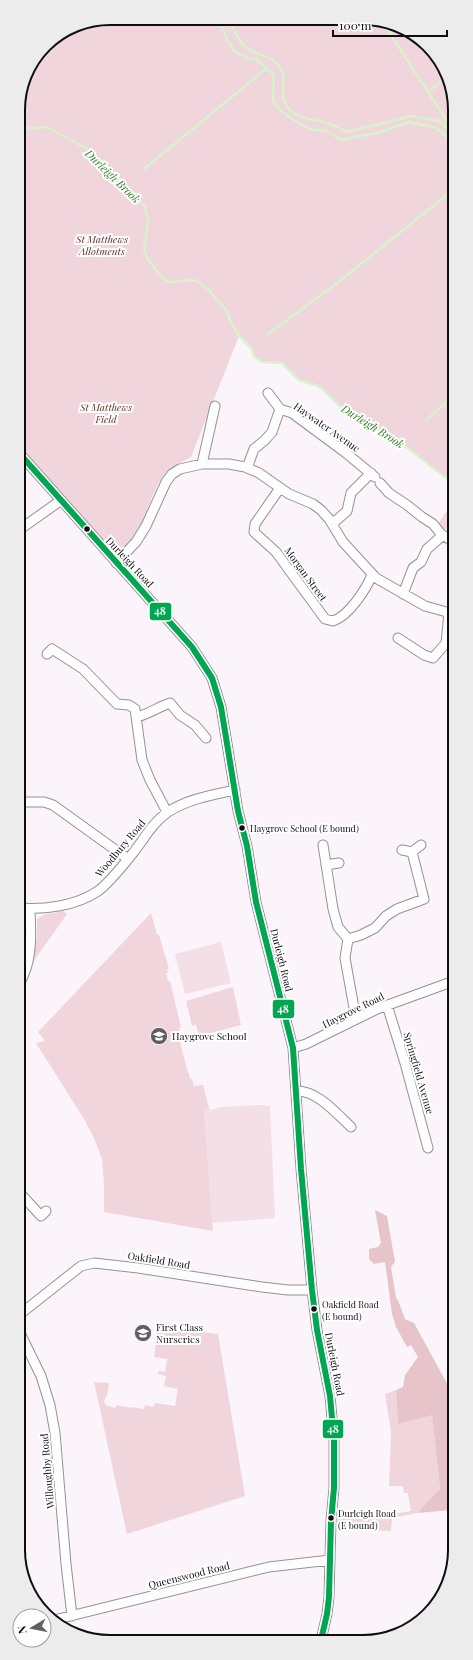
<svg xmlns="http://www.w3.org/2000/svg" width="473" height="1660" font-family="'Playfair Display',serif">
<style>
.green{fill:#f0d5dc}
.forest{fill:#e7c4c9}
.pitch{fill:#f4dfe7}
.lines{fill:none;stroke-linecap:round;stroke-linejoin:round}
.stream{stroke:#d7f3cc;stroke-width:2.5}
.minor-casing{stroke:#959294;stroke-width:11}
.minor{stroke:#fefdfe;stroke-width:9}
.bus-1-casing{stroke:#fff;stroke-width:9}
.bus-1{stroke:#00a651;stroke-width:6}
.bus-dot{fill:#0e0e0e;stroke:#fff;stroke-width:1.5}
.labels{text-anchor:middle;dominant-baseline:central;stroke-width:4;stroke-linejoin:round;paint-order:stroke}
.bus-label{font-size:9px;fill:#0e0e0e;stroke:#fff;text-anchor:start}
.park-label{font-size:10px;font-style:italic;fill:#622d23;stroke:#fff}
.street-label{font-size:10px;fill:#0e0e0e;stroke:#fff}
.poi-label{font-size:10px;fill:#0e0e0e;stroke:#fff;text-anchor:start}
.water-label{font-size:11px;font-style:italic;fill:#31851d;stroke:#fff}
.rim{fill:none;stroke:#0e0e0e;stroke-width:2}
.line-badge{stroke:#fff;stroke-width:1.5}
.badge-label{font-size:11px;text-anchor:middle;font-weight:bold;fill:#fff}
</style>
<rect width="100%" height="100%" fill="#fbf4fa"/>
<path class="green" d="M110,18L381,20L428,45L453,92L454,484L401,443L376,430L344,410L323,389L316,385L299,380L282,363L263,362L254,357L252,349L239,336L191,457C182,462 172,466 165,474C153,488 149,509 141,525C135,537 125,547 115,556L19,445L25,439L19,427L18,104L27,69L45,45L75,25Z
M446,512L454,517L453,531H449L446,529L442,530L437,525Z
M63,911L67,914L33,962L37,937V919L43,915Z
M19,912L23,914L27,930L26,948L24,950L19,945Z
M151,913L157,934L159,935C162,946 166,957 169,969H167L168,973H166L168,981H170L181,1027L179,1028L182,1041L180,1043L190,1079H192L194,1086L203,1085L209,1108L204,1109L213,1231L104,1212V1185L102,1159L93,1136L84,1119L36,1043L45,1041L38,1032Z
M233,987L241,1025L203,1035L198,1032L196,1025L192,1026L186,1001Z
M158,1326L218,1334L245,1496L127,1534L94,1382L109,1383L107,1396L105,1398L104,1403L107,1406L116,1408V1405L132,1408L133,1407L144,1409L145,1405L153,1407L155,1403L175,1406L178,1389L164,1386L166,1376L158,1374V1371L165,1372L167,1359L154,1357Z
M396,1390L398,1423L432,1414L440,1489L417,1513L392,1518L391,1531L337,1528V1519L374,1517L411,1511L408,1493H404L403,1486H389L391,1432L385,1394Z"/>
<path class="forest" d="M375,1210L387,1216L395,1262L391,1267L396,1298L398,1300L405,1319L414,1323L455,1398V1520L452,1510L417,1513L440,1489L432,1415L398,1424L396,1390L403,1387L405,1375L418,1357L411,1345L407,1347L396,1327L392,1314L385,1262L374,1264L369,1259V1249L378,1247L381,1243Z"/>
<path class="pitch" d="M221,942L231,983L185,994L175,954Z
M261,1105L270,1106L275,1218L212,1223L204,1109L209,1108L211,1110L220,1107Z"/>
<g class="lines">
<path class="stream" d="M218,19L227,39L234,51L247,58L257,60L274,75L273,101L279,109L297,122L310,129L327,131L341,140L381,132L409,122L436,128L446,136L453,148
M229,19C235,32 240,46 254,52C264,57 273,57 280,67C289,81 276,96 290,110C301,120 316,119 330,124C335,125 341,129 346,132L411,116L439,121L450,130
M381,20L444,116L453,136
M428,92L446,78
M18,124L22,127L31,128L47,127L54,131L87,149L111,170L145,207L148,220L144,249L147,258L152,265L166,281L171,282L191,280L197,281L208,289L227,311L230,320L239,336L252,349L254,357L263,362L282,363L299,380L316,385L323,389L344,410L376,430L401,443L454,484
M144,169L267,68
M268,334L336,284L453,190
M427,419L454,396"/>
<defs>
<path id="minor" d="M268,393L280,409L292,413L346,453L375,477
M19,453L192,647L212,678L221,707L238,811L247,846L256,902L293,1048L301,1169L312,1290L317,1330L330,1396L334,1440V1488L331,1521L329,1597L327,1614L321,1640
M202,464L215,406
M247,468L254,449L265,440L272,432L280,409
M380,483L389,493L407,505L422,517L433,524L441,534L454,542
M280,488L255,524L254,532L276,552L325,619L333,621C349,616 366,589 372,575
M332,524L347,511L351,493L371,473
M19,530L60,501
M116,563L136,542L146,526L166,482L172,474L180,469L202,464H229L245,467L259,473L289,494L313,504L321,510L329,519L343,542L376,578L425,606L454,614
M403,594L413,568L421,562L427,549L443,535
M398,638L424,655L433,658L446,643L449,613
M47,654L52,649L83,669L117,704L129,705L135,709L142,760L150,780L167,812
M137,717C149,714 158,707 170,703L180,715L195,725L206,738
M19,802H44L53,805L128,859
M323,845L333,909L338,927L348,939
M402,850L412,852L421,845
M326,865L339,863
M19,908C44,910 76,906 98,891C108,884 125,863 133,853C144,839 153,822 168,812C188,799 212,795 235,790
M19,950L28,962
M19,984C33,962 31,934 30,909
M387,1005L405,1063L428,1148
M356,1019L345,958L348,939L361,935L375,928L386,916L397,909L424,899L412,852
M293,1048L306,1044L377,1009L454,981
M296,1091C317,1090 337,1114 351,1127
M19,1192L41,1216L46,1211
M19,1315L81,1266L94,1263L138,1268L262,1287L288,1290H312
M19,1331L41,1376L50,1405L55,1433L66,1564L72,1616
M54,1620L269,1567L330,1560"/>
</defs>
<use href="#minor" class="minor-casing"/>
<use href="#minor" class="minor"/>
<defs>
<path id="bus-1" d="M19,453L192,647L212,678L221,707L238,811L247,846L256,902L293,1048L301,1169L312,1290L317,1330L330,1396L334,1440V1488L331,1521L329,1597L327,1614L321,1640"/>
</defs>
<use href="#bus-1" class="bus-1-casing"/>
<use href="#bus-1" class="bus-1"/>
</g>
<defs>
<symbol id="school-disc" viewBox="-11 -11 22 22"><circle r="9.5" fill="#615e61" stroke="#fff"/><path d="M0-5L7-2L0 1L-7-2ZM-4 1L0 2.5L4 1V4Q0 6-4 4Z" fill="#fff"/></symbol>
</defs>
<g fill-rule="evenodd">
<use href="#school-disc" x="149" y="1026" width="20" height="20"/>
<use href="#school-disc" x="133" y="1323" width="20" height="20"/>
</g>
<g class="bus-dot">
<circle cx="87" cy="529" r="3.5"/>
<circle cx="242" cy="828" r="3.5"/>
<circle cx="314" cy="1309" r="3.5"/>
<circle cx="331" cy="1518" r="3.5"/>
</g>
<g class="labels">
<g class="bus-label">
<text x="250" y="828">Haygrove School (E bound)</text>
<text x="322" y="1304">Oakfield Road<tspan x="322" dy="12">(E bound)</tspan></text>
<text x="338" y="1513">Durleigh Road<tspan x="338" dy="12">(E bound)</tspan></text>
</g>
<g class="park-label">
<text x="102" y="239">St Matthews<tspan x="102" dy="12">Allotments</tspan></text>
<text x="106" y="407">St Matthews<tspan x="106" dy="12">Field</tspan></text>
</g>
<g class="street-label">
<text transform="translate(327 427) rotate(35)">Haywater Avenue</text>
<text transform="translate(130 562) rotate(47)">Durleigh Road</text>
<text transform="translate(306 574) rotate(54)">Morgan Street</text>
<text transform="translate(120 848) rotate(-50)">Woodbury Road</text>
<text transform="translate(282 960) rotate(76)">Durleigh Road</text>
<text transform="translate(353 1010) rotate(-26)">Haygrove Road</text>
<text transform="translate(419 1073) rotate(74)">Springfield Avenue</text>
<text transform="translate(159 1260) rotate(9)">Oakfield Road</text>
<text transform="translate(335 1364) rotate(79)">Durleigh Road</text>
<text transform="translate(47 1471) rotate(-95)">Willoughby Road</text>
<text transform="translate(189 1575) rotate(-14)">Queenswood Road</text>
</g>
<g class="poi-label">
<text x="172" y="1036">Haygrove School</text>
<text x="156" y="1327">First Class<tspan x="156" dy="12">Nurseries</tspan></text>
</g>
<g class="water-label">
<text transform="translate(113 176) rotate(44)">Durleigh Brook</text>
<text transform="translate(373 426) rotate(32)">Durleigh Brook</text>
</g>
</g>
<path d="M0 0H473V1660H0ZM110 25H363A85 85 0 0 1 448 110V1550A85 85 0 0 1 363 1635H110A85 85 0 0 1 25 1550V110A85 85 0 0 1 110 25Z" fill="#ececec" fill-rule="evenodd"/>
<path class="rim" d="M110 25H363A85 85 0 0 1 448 110V1550A85 85 0 0 1 363 1635H110A85 85 0 0 1 25 1550V110A85 85 0 0 1 110 25Z"/>
<g class="line-badge">
<rect x="149" y="602" width="23" height="19" rx="4" fill="#00a651"/>
<rect x="272" y="999" width="23" height="20" rx="4" fill="#00a651"/>
<rect x="322" y="1419" width="22" height="20" rx="4" fill="#00a651"/>
</g>
<g class="badge-label">
<text x="160" y="615">48</text>
<text x="283" y="1013">48</text>
<text x="333" y="1433">48</text>
</g>
<g transform="translate(32 1628) rotate(260)"><circle r="19" fill="#ffffff" stroke="#9f9f9f"/>
<path d="M0-3L7 15L0 10L-7 15Z" fill="#615e61"/>
<text y="-6" font-size="11" font-weight="bold" text-anchor="middle" fill="#0e0e0e">N</text>
</g>
<path d="M333 30v6h114v-6" fill="none" stroke="#0e0e0e" stroke-width="2"/>
<text x="339" y="30" font-size="12" fill="#0e0e0e" stroke="#ffffff" stroke-width="3" paint-order="stroke">100 m</text>
</svg>
